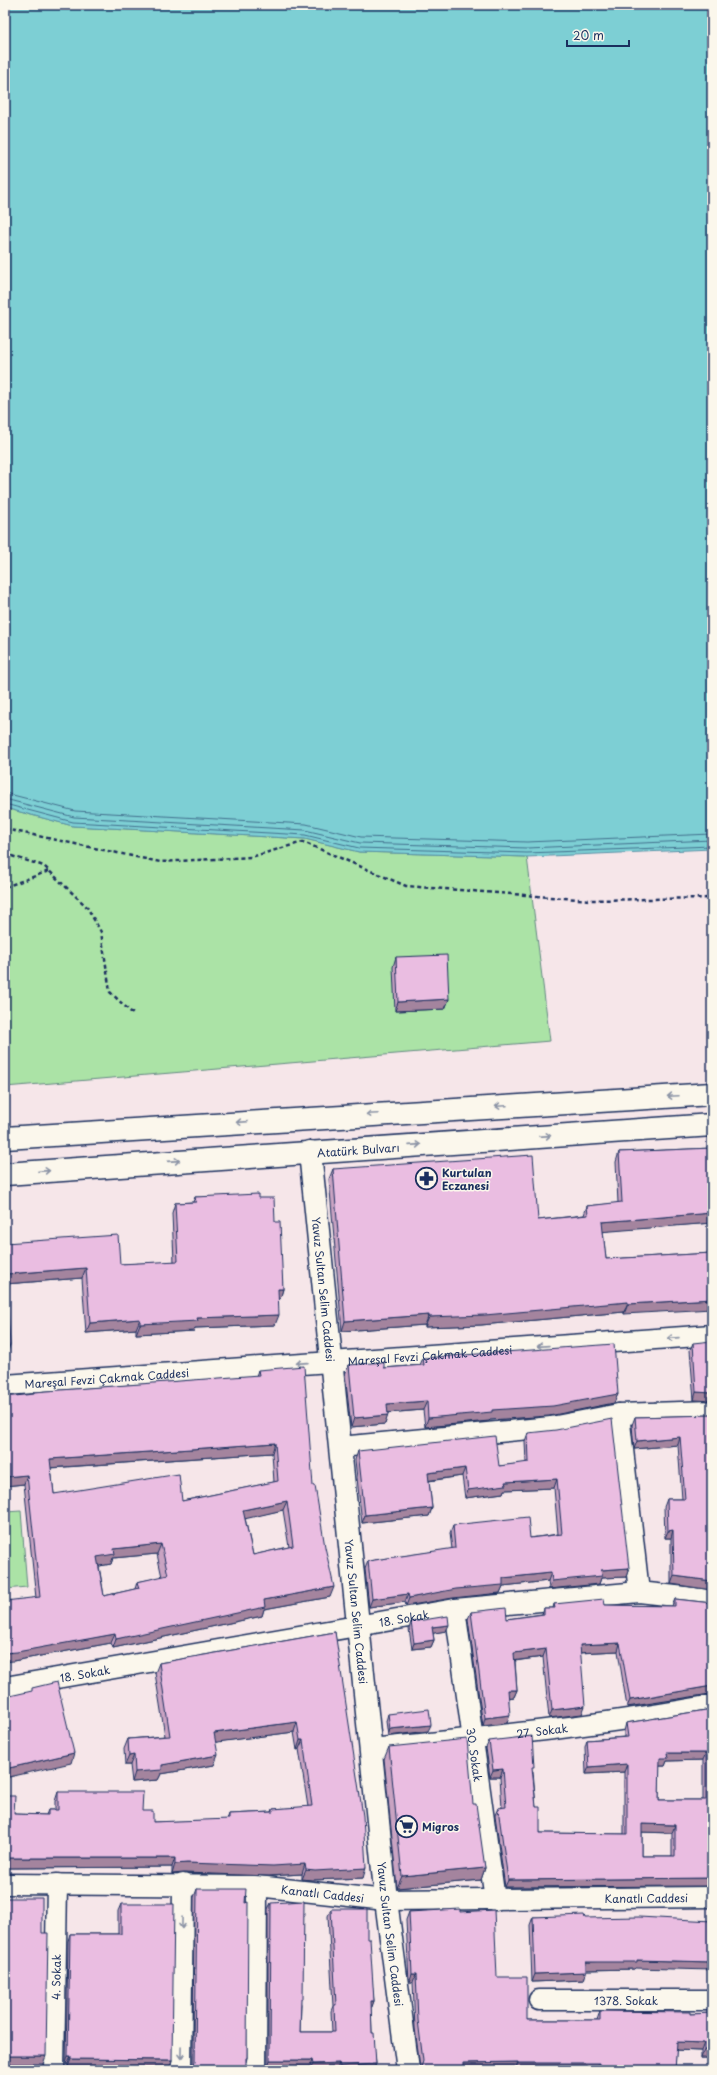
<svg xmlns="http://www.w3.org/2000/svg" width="717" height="2075" font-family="'Playpen Sans',sans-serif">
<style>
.green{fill:#abe3a6;stroke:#638982}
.water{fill:#7dcfd4;stroke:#568fa5}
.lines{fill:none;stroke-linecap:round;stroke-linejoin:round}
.shore{stroke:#426f8d;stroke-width:1}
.street-casing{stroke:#1b2f5e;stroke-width:23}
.secondary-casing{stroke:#1b2f5e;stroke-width:25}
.path{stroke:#1b2f5e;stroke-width:2.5;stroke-dasharray:4 3;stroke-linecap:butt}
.street{stroke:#fbf7ec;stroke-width:20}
.secondary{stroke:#fbf7ec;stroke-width:22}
.wall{fill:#c9a3c2;stroke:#1b2f5e;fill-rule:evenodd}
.shaded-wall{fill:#a4849e;stroke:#1b2f5e}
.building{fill:#eabde1;stroke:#1b2f5e;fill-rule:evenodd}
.oneway{stroke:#8b93a5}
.labels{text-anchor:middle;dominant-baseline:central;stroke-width:3;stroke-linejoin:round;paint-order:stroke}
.street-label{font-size:11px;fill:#1b2f5e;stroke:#fbf7ec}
.poi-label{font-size:11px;font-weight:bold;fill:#1b2f5e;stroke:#fbf7ec;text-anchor:start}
</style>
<rect width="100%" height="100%" fill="#f6e6e9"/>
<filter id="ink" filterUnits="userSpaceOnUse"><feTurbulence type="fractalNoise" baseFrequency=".025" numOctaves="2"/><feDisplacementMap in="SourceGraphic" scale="8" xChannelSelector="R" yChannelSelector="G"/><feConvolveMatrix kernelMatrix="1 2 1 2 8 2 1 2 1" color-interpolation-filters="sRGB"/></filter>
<g filter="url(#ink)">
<path class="green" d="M5,808L73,826L305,839L359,852L527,857L550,1041L5,1087Z
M21,1511L27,1587L5,1589V1512Z"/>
<path class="water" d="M5,5H712V849L527,857L359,852L305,839L73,826L5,808Z"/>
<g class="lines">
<path class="shore" d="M5,793L75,811L306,824L361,837L527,842L712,834
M5,799L74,817L305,830L360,843L527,848L712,840
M5,804L73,822L305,835L359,848L527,853L712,846"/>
<defs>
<g id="street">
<path id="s1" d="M5,1385L712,1335"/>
<path d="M619,1414L639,1592"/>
<path d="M340,1447L551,1427L619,1414L712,1411"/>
<path id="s2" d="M455,1609L495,1900"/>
<path id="s3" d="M5,1687L455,1609L639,1592L712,1600"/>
<path id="s4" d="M371,1749C485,1737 599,1726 712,1705"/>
<path id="s5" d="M5,1884L257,1886L386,1900L712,1897"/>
<path id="s6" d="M539,2000H712"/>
<path id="s7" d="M54,2070L57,1884"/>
<path d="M181,2070L183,1884"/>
<path d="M256,2070L257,1886"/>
</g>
<g id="secondary">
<path d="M5,1138L712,1094"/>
<path id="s8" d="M310,1152L386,1900L408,2070"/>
<path id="s9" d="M5,1174L712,1125"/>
</g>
</defs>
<use href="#street" class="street-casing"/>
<use href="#secondary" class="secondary-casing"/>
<path class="path" d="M5,829L160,862L251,857L303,842L406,886L590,900L712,898
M5,854L44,866L87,907L101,932L110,992L133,1014
M5,887L49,871"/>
<use href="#street" class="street"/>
<use href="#secondary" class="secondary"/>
</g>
<path class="wall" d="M396,957L449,999L445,1009L395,1011L393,967Z
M712,1148V1223L603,1231L606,1259L712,1253L624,1314V1312L481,1325L425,1327V1325L342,1331L329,1179L333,1169L538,1220L584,1215L587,1206L618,1203L616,1162L619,1152Z
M195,1197L258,1198L275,1222L283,1289L280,1299H278L275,1325L195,1328L194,1331L136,1334V1329L86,1333L82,1278L6,1284L7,1355L5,1243L120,1264L174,1262L172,1213L175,1203L193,1202Z
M693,1343L712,1401L694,1400L690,1350Z
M423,1358L618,1394L614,1403L549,1416L490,1420L489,1421L425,1427L423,1410L388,1413L385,1424L351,1427L345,1374L349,1365L384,1368L420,1365Z
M258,1370L313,1486L330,1597L264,1609L262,1616L113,1648L111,1643L13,1661L36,1598L24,1484L5,1486V1397L33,1394L34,1392L256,1376ZM272,1453L274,1482L182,1501L54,1494L51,1468ZM283,1510L289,1547L253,1555L245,1518ZM157,1554L162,1577L137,1582L135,1589L104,1596L99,1566L111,1564L113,1558Z
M712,1415V1590L671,1584V1538H665L664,1507L667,1499H682L678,1445L634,1449L632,1425L635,1417Z
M528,1433L629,1568L626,1577L601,1578L599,1584L549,1589L548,1581L503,1586L500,1593L453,1598L406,1606L405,1602L369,1607L365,1569L368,1561L452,1549L450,1533L453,1525L530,1538L558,1534L554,1488L504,1490L503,1493L465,1498L462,1476L429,1481L432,1508L429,1516L362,1523L355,1460L358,1451L499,1466L526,1463L525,1441Z
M675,1599L712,1603V1694H710L627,1707L618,1651L580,1653L582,1714L549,1718L543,1657L515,1661L517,1690L514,1697L509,1698L507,1723L483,1726L468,1619L471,1612L507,1619L542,1614L544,1608H553L554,1604L605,1605L672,1606Z
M411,1622L446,1631L433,1633L434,1640L431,1647L412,1649L409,1629Z
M335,1632L363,1878L312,1880L302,1879V1874L269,1876L184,1873L172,1874V1867L5,1868V1796L14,1814L46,1815L48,1810H55V1801L58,1792L142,1811L153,1822L227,1820L229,1814L272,1812L273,1809L308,1807L299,1749L297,1750L294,1732L215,1742L214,1765L161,1774L158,1780L132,1782L130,1765H125L124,1749L128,1739L165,1736L155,1673L159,1663Z
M712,1709V1886L505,1887L495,1815L498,1808H502L500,1777H490L486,1748L489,1741L533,1771L536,1807L540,1833L624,1834V1772L586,1774L585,1747L587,1740L624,1737V1731L626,1723ZM703,1760V1800H659V1766H665L667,1761ZM642,1832L672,1833V1856H642Z
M388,1714L428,1731L388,1736L386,1721Z
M389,1747L473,1804L485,1868L481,1880L397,1888L384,1759Z
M197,1889L245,1903L247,2058L246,2062L193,2068L194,1897Z
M271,1903L301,2004L300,2032H332L331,2011L333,2006L328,1916L331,1909L367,1939L374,2001L371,2008L372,2033L376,2064L373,2070H310V2067L268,2066V1909Z
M121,1904L172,2060L170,2068L68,2067V2064H66L68,1941L70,1934H118V1911Z
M409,1912H460L497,1977L527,2020H597L600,2011L690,2014L712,2013V2058H701V2051L676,2050L675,2070H515V2069L420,2070V2068L415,2028L413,1982H409L406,1920Z
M533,1917L585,1918L635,1968L634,1969L586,1970V1972L584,1980L532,1982L530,1925Z"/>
<path class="shaded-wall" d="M449,999L445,1009L395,1011L398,1002Z
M712,1213V1223L599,1232L602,1222Z
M86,1268L82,1278L5,1284L6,1274Z
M278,1289H283L280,1299H274Z
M712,1299V1309L624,1314L628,1304Z
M628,1302L624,1312L481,1325L425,1327L429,1317Z
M279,1315L275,1325L195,1328L194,1331L136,1334L140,1324L197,1318Z
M429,1315L425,1325L342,1331L345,1321Z
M140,1319L136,1329L86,1333L90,1323Z
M10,1345L7,1355H5V1346Z
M696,1392L712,1393V1401L694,1400Z
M618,1394L614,1403L549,1416L490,1420L489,1421L425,1427L428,1418Z
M427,1401L423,1410L384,1413L387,1404Z
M388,1415L385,1424L351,1427L354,1418Z
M680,1437L678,1445L634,1449L637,1441Z
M275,1443L272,1453L47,1468L50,1459Z
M465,1468L462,1476L425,1481L428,1473Z
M27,1475L24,1484L5,1486V1477Z
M557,1479L554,1488L504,1490L503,1493L465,1498L468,1490L505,1482Z
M287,1501L283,1510L240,1520L243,1510Z
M432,1508L429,1516L362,1523L365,1515Z
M673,1530L671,1538H665L668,1531Z
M161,1544L157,1554L113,1558L111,1564L94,1567L97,1557L114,1549Z
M629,1568L626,1577L601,1578L599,1584L549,1589L552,1581L601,1570Z
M551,1573L548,1581L503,1586L500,1593L453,1598L406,1606L409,1598L503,1578Z
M674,1576L712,1581V1590L671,1584Z
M334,1587L330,1597L264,1609L262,1616L113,1648L116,1639L264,1600Z
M408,1594L405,1602L369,1607L372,1599Z
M449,1625L446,1631L429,1634L432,1627Z
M115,1634L111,1643L13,1661L5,1662V1653Z
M434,1640L431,1647L412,1649L414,1643Z
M620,1643L618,1651L577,1653L580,1645Z
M546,1649L543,1657L512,1661L514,1653Z
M712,1686V1688L710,1694L627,1707L630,1700Z
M508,1690H517L514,1697L505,1698Z
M585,1706L582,1714L549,1718L552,1710Z
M510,1715L507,1723L483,1726L485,1718Z
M297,1722L294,1732L210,1743L214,1733Z
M431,1725L428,1731L388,1736L390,1729Z
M300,1740H303L299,1749L297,1750Z
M74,1753L71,1763L5,1778V1769Z
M667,1753H706L703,1760L667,1761L665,1766H657L660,1758Z
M134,1755L130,1765H125L129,1756Z
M218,1755L214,1765L161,1774L158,1780L132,1782L135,1772L162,1765Z
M627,1764L624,1772L586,1774L589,1767Z
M503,1769L500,1777H490L493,1770Z
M642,1824L675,1825L672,1833L639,1832Z
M6,1858H175L172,1867L5,1868V1860Z
M187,1863L305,1864L302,1874L269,1876L184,1873L172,1874L175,1864Z
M366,1868L363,1878L312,1880L302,1879L306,1870Z
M485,1868L481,1880L397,1888L402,1876Z
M712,1878V1886L505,1887L508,1880Z
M637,1960L712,1962V1970L635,1968L634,1969L583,1970L586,1962Z
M586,1972L584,1980L532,1982L535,1974Z
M412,1974H416L413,1982H409Z
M371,2001H374L372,2007L369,2008Z
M677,2042L704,2043L701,2051L674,2050Z
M704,2050H712V2058H701Z
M5,2056H46L43,2064H5Z
M68,2056H71L68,2064H66Z
M71,2059L172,2060L170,2068L68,2067Z
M270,2060H312L310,2067L268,2066Z
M518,2062L515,2069L421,2070V2068L463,2063Z
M339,2063L337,2070H310L313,2064Z
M518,2063H599L596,2070H516Z
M376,2064L373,2070H338L340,2066Z
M599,2069L675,2070H598Z"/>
<path class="building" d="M447,955L449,999L398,1002L396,957Z
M712,1148V1213L602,1222L606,1259L712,1253V1299L628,1304V1302L485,1315L429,1317V1315L345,1321L333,1169L533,1155L538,1220L588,1215L587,1206L622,1202L619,1152Z
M258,1194V1198H274L275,1222H280L283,1289H278L279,1315L197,1318L198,1321L140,1324V1319L90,1323L86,1268L6,1274L10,1345L5,1346V1243L118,1235L120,1264L178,1261L175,1203L196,1202L195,1197Z
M712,1341V1393L696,1392L693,1343Z
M614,1344L618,1394L553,1406L492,1410V1412L428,1418L427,1401L387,1404L388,1415L354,1418L349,1365L384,1362V1368L424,1365L423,1358Z
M304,1366L313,1486H315L325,1547L334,1587L264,1600L265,1607L116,1639L115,1634L17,1652L5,1653V1601L40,1597L27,1475L5,1477V1397L34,1394V1392L259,1375L258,1370ZM275,1443L278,1481L182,1501L179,1474L54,1494L50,1459ZM287,1501L293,1546L253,1555L243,1510ZM161,1544L168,1575L137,1582L139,1588L104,1596L97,1557L115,1554L114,1549Z
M712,1415V1581L674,1576L673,1530L668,1531L667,1499H685L680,1437L637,1441L635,1417Z
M612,1419L629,1568L601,1570L602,1576L552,1581L551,1573L503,1578V1585L456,1589L409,1598L408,1594L372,1599L368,1561L455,1548L453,1525L528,1517L530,1538L562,1534L557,1479L505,1482L506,1485L468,1490L465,1468L428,1473L432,1508L365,1515L358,1451L495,1436L499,1466L529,1462L528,1433L556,1430Z
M604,1599L605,1605L675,1606V1599L712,1603V1686L630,1700L620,1643L580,1645L585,1706L552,1710L546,1649L514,1653L517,1690H508L510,1715L485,1718L471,1612L506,1608L507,1619L544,1614V1608H555L554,1604Z
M448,1616L449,1625L432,1627L434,1640L414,1643L411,1622Z
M335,1632L363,1816L366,1868L315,1871L306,1870L305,1864L273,1866L187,1863L175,1864V1858H6V1863L5,1862V1796H15L14,1814L48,1815V1810H58V1792H143L142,1811H153V1822L229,1819V1814L273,1812V1809L312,1806L303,1740H300L297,1722L214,1733L218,1755L162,1765V1770L135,1772L134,1755L129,1756L128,1739L170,1736L159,1663Z
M57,1682L74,1753L5,1769V1697L32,1691V1688Z
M429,1709L431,1725L390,1729L388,1714Z
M712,1709V1878L508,1880L498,1808L506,1807L503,1769L493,1770L489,1741L532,1736L534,1767H532L536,1807H540V1833L627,1834V1764L589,1767L587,1740L628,1737L626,1723ZM667,1753H706V1800H659L660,1758H668ZM642,1824L675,1825V1856H642Z
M467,1739L473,1804H476L485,1868L402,1876L389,1747Z
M197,1889H246L245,1903L248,1902L247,2058H246V2070H192L195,2062Z
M5,1898H42V1933H48L46,2056H5Z
M304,1901L303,1999H301L300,2032H335L334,2005H336L331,1909H367V1939H370L374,2001H371L372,2033H374L376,2064L340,2066L339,2063L313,2064L312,2060H270L271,1903Z
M121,1904H174L172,2060L71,2059V2056H68L70,1934H121Z
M460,1909V1912L494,1910L497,1977H527V2020H600V2011L690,2012V2014L712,2013V2050H704V2043L677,2042L675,2070L599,2069V2063H518V2062L463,2063V2067L421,2068L423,2061L418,2020L416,1974H412L409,1912Z
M584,1915L585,1918L639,1917L712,1921V1962L637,1960V1962H586V1972L535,1974L533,1917Z"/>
<defs><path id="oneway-shaft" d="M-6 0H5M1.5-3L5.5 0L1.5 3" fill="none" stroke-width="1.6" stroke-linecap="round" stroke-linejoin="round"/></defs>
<g class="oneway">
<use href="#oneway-shaft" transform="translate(673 1096) rotate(177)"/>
<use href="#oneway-shaft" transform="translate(501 1106) rotate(177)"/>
<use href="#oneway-shaft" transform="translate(372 1114) rotate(177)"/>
<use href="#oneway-shaft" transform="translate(242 1122) rotate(176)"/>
<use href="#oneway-shaft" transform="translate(545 1136) rotate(-4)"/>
<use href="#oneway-shaft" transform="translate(415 1145) rotate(-4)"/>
<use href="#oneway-shaft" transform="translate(174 1161) rotate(-4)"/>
<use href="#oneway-shaft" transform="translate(44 1171) rotate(-4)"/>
<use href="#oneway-shaft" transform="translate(673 1338) rotate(176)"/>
<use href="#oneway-shaft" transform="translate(543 1346) rotate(176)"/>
<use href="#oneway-shaft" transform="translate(302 1363) rotate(176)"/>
<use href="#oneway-shaft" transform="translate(182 1923) rotate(91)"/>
<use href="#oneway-shaft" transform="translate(181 2053) rotate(91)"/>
</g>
</g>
<defs>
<symbol id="pharmacy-ring" viewBox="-11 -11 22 22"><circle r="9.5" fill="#fbf7ec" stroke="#1b2f5e" stroke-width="1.5"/><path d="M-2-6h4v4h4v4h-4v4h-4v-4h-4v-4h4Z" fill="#1b2f5e"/></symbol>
<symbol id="supermarket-ring" viewBox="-11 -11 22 22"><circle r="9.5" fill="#fbf7ec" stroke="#1b2f5e" stroke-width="1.5"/><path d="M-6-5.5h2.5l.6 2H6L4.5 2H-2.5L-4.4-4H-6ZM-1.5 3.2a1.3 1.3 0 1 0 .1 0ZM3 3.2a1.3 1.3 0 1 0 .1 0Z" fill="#1b2f5e"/></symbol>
</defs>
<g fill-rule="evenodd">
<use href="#pharmacy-ring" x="414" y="1166" width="25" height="25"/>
<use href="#supermarket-ring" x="394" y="1814" width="25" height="25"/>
</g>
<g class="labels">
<g class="street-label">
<text stroke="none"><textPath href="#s9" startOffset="354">Atatürk Bulvarı</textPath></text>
<text stroke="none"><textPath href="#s8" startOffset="138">Yavuz Sultan Selim Caddesi</textPath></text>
<text stroke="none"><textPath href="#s1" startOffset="426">Mareşal Fevzi Çakmak Caddesi</textPath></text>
<text stroke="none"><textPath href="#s1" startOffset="102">Mareşal Fevzi Çakmak Caddesi</textPath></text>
<text stroke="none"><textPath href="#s8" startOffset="462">Yavuz Sultan Selim Caddesi</textPath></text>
<text stroke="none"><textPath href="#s3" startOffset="405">18. Sokak</textPath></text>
<text stroke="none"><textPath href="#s3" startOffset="81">18. Sokak</textPath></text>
<text stroke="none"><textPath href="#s4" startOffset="172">27. Sokak</textPath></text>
<text stroke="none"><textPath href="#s2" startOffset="147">30. Sokak</textPath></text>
<text stroke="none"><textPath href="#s5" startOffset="318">Kanatlı Caddesi</textPath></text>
<text stroke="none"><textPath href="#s5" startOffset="642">Kanatlı Caddesi</textPath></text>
<text stroke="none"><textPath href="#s8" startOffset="786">Yavuz Sultan Selim Caddesi</textPath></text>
<text stroke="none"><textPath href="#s7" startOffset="93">4. Sokak</textPath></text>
<text stroke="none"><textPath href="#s6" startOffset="87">1378. Sokak</textPath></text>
</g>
<g class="poi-label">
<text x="442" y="1172">Kurtulan<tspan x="442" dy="13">Eczanesi</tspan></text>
<text x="422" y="1826">Migros</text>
</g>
</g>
<rect width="717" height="2075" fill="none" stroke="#fbf7ec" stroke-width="20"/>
<rect x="10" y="10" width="697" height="2055" fill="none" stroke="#1b2f5e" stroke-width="1.5" filter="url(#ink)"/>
<path d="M567 40v6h62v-6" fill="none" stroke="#1b2f5e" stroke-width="2"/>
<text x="573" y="40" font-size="12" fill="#1b2f5e" stroke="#fbf7ec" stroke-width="3" paint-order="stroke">20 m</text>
</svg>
